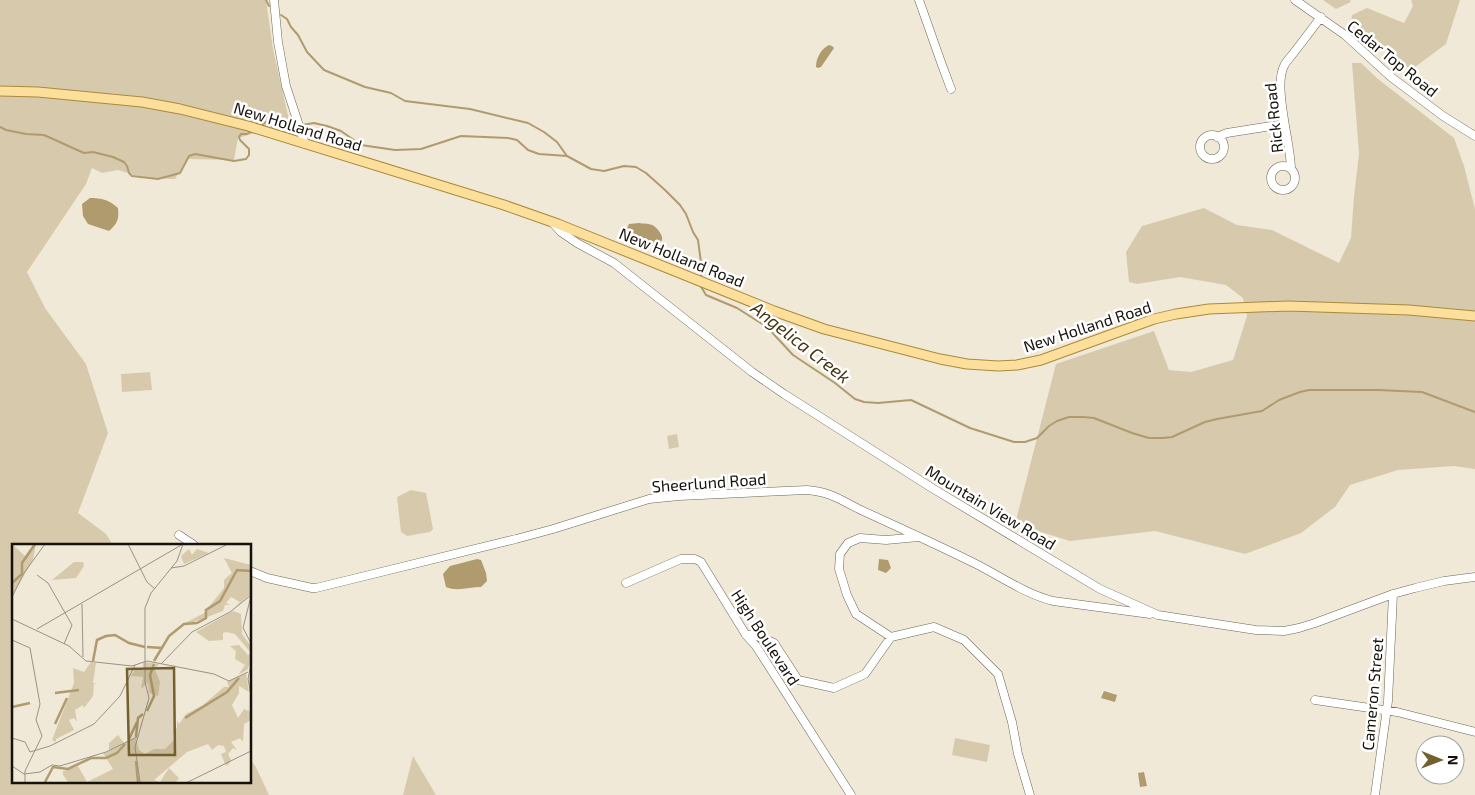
<svg xmlns="http://www.w3.org/2000/svg" width="1475" height="795" font-family="'Exo 2',sans-serif">
<style>
.green{fill:#d7caac}
.water{fill:#af9b6e}
.lines{fill:none;stroke-linecap:round;stroke-linejoin:round}
.stream{stroke:#af9b6e;stroke-width:2}
.minor-casing{stroke:#6d6656;stroke-width:9}
.major-casing{stroke:#a9893d;stroke-width:11}
.minor{stroke:#fff;stroke-width:8}
.major{stroke:#fbdf9b;stroke-width:9}
.labels{text-anchor:middle;dominant-baseline:central;stroke-width:5;stroke-linejoin:round;paint-order:stroke}
.street-label{font-size:16px;fill:#15120c;stroke:#fff}
.water-label{font-size:18px;font-style:italic;fill:#463711;stroke:#fff}
.inset-river{fill:none;stroke:#af9b6e;stroke-width:2.5}
.inset-road{fill:none;stroke:#999386;stroke-width:1}
.view{fill:#745f2e;fill-opacity:0.15;stroke:#745f2e;stroke-width:2.5}
.inset-edge{fill:none;stroke:#15120c;stroke-width:2.5}
</style>
<rect width="100%" height="100%" fill="#f1e9d7"/>
<path class="green" d="M0,0H266L273,49L291,129L280,126L238,138L234,160L187,159L175,179L149,178L134,175L118,170L102,173L92,168L86,184L27,272L45,308L86,364L108,433L78,513L106,534L113,545H14V781H250V759L256,767L269,795H0Z
M1323,0H1350L1351,2L1336,9Z
M1411,0H1460L1446,44L1411,70L1351,21L1352,15L1367,8L1404,23L1413,6Z
M1352,63H1361L1378,79L1454,138L1464,166L1475,209V469L1454,466L1398,470L1350,485L1335,507L1301,533L1245,554L1155,531L1070,541L1015,524L1056,364L1154,331L1169,370L1191,372L1233,360L1247,316L1243,298L1226,285L1180,277L1137,284L1129,282L1126,252L1142,226L1204,208L1237,225L1272,230L1339,263L1351,238L1354,196L1359,154Z
M150,372L152,390L122,392L121,374Z
M677,434L679,447L669,449L667,436Z
M411,490L426,493L433,529L430,532L407,536L401,532L397,497Z
M955,738L990,745L987,762L952,755Z
M413,756L436,795H403Z"/>
<path class="water" d="M829,45L832,46L834,48L821,67L818,68L816,67C816,58 821,49 829,45Z
M90,198C102,198 109,200 118,208C119,219 118,223 109,231L88,224L83,216L82,204Z
M639,223C643,224 650,223 654,226C658,229 665,237 661,242C653,253 629,239 627,228L629,224Z
M477,559L481,560L486,573L487,581L481,587C470,587 457,592 446,587L443,574L450,566Z
M879,559L888,560L891,568L886,573L878,570Z
M1104,691L1117,695L1115,702L1101,698Z
M1144,772L1147,786L1140,787L1138,773Z"/>
<g class="lines">
<path class="stream" d="M266,0L269,6
M281,15L287,19L291,27L298,35L307,52L324,70L365,87L391,93L405,101L470,109L528,123L544,132L557,142L567,156
M302,125L314,123L327,126L341,131L361,145L395,150L421,149L461,136L508,138L517,140L528,150L539,154L567,156L591,169L604,171L624,166L636,167L646,173L665,190L680,205L686,214L693,232L698,240L702,270L701,278
M260,126L266,122L273,123L276,126H295
M0,127L6,130L26,134L44,135L84,153L93,152L113,157L124,162L127,166L129,173L132,176L158,179L180,173L189,156L195,154L234,161L246,159L249,155V149L240,140L239,137L241,134H247L252,131
M700,285L706,295L737,308L767,327L793,355L835,383L855,399L864,402L878,403L911,400L970,428L1014,442H1025L1037,438L1049,426L1057,421L1069,417H1083L1094,418L1132,433L1149,438H1163L1172,437L1205,422L1217,419L1262,411L1279,400L1300,392L1309,390H1378L1422,392L1475,412"/>
<defs>
<path id="minor" d="M274,0L278,42L286,86L305,144
M919,0L942,65L951,89
M1295,0L1345,35L1391,77L1443,116L1475,136
M1200 147a12 12 0 1 1 24 0a12 12 0 1 1-24 0Z
M1217,137L1227,133L1284,124
M1271 178a12 12 0 1 1 24 0a12 12 0 1 1-24 0Z
M1291,169C1291,144 1273,87 1284,66C1286,61 1292,56 1295,51C1304,40 1312,29 1321,17
M552,222L561,232L577,243L614,263L752,372L784,394L932,488L1100,589L1158,615L1256,630L1284,631L1299,628L1315,623L1393,594L1415,588L1444,581L1475,577
M179,535L194,545
M919,537L886,540L860,538L848,543L840,554L839,569L847,595L856,614L891,637L934,627L964,640L998,674L1012,722L1018,754L1030,795
M250,571L267,578L312,588H316L516,539L553,529L649,499L679,496L807,490C832,492 842,501 863,511C902,529 940,546 978,565C1003,578 1026,594 1053,601L1150,614
M626,583L681,559H695L701,562L746,635L756,646L851,795
M746,635H755L774,643L798,680L834,688L865,674L891,637
M1315,700L1397,712L1475,732
M1375,795L1388,701L1393,594"/>
<path id="major" d="M0,91L38,92L142,102L180,109L248,126L504,205L558,224L774,311L824,329L940,359L967,364L998,366L1017,365L1041,360L1154,319L1176,314L1209,309L1288,306L1409,310L1475,316"/>
</defs>
<use href="#minor" class="minor-casing"/>
<use href="#major" class="major-casing"/>
<use href="#minor" class="minor"/>
<use href="#major" class="major"/>
</g>
<g class="labels">
<g class="street-label">
<text transform="translate(1393 58) rotate(39)">Cedar Top Road</text>
<text transform="translate(1273 118) rotate(-96)">Rick Road</text>
<text transform="translate(298 126) rotate(17)">New Holland Road</text>
<text transform="translate(682 257) rotate(22)">New Holland Road</text>
<text transform="translate(1087 326) rotate(-18)">New Holland Road</text>
<text transform="translate(709 482) rotate(-4)">Sheerlund Road</text>
<text transform="translate(991 507) rotate(31)">Mountain View Road</text>
<text transform="translate(766 637) rotate(57)">High Boulevard</text>
<text transform="translate(1372 694) rotate(-85)">Cameron Street</text>
</g>
<g class="water-label">
<text transform="translate(801 342) rotate(38)">Angelica Creek</text>
</g>
</g>
<g transform="translate(12 544)">
<rect width="239" height="239" fill="#f1e9d7"/>
<path d="M0,0L13,12L24,0L21,16L0,52ZM177,5L180,11L185,5L197,9L172,20L169,12ZM212,14L239,21V50L221,65L228,58L219,53L214,59L218,61H213L211,67L174,81L175,78L192,69L212,44V36L220,29ZM62,18H71L72,22L64,34L40,36ZM221,67L229,70L230,90L239,102V119L235,126L226,131L233,121L223,115L224,107L218,102L227,101L236,111L239,109L223,90L214,88L211,89V96L197,97L184,88ZM79,118L84,119L81,139L86,140H82L81,152L72,164L71,161L63,166L65,178L62,174L57,176L62,186L44,195V198L40,196L62,139L61,124L72,128ZM131,118L147,120L143,126L148,138L146,152L137,149L136,139L129,145L131,133L119,132L123,126L131,124ZM234,129L237,148L227,142V149L220,161L226,174L232,165L237,167L236,160L239,176L232,180L231,198L228,194L219,198L225,206L221,204L216,210L219,216L217,220L214,222L209,210L214,208L212,202L206,201L200,206L196,200L175,208L142,236L148,238L157,224L167,234L164,238H56L51,231V227L66,222L75,238L101,225L91,209L97,207V199L106,191L112,199L124,194L127,206L133,210L142,205H153L164,194L161,187L165,184V177L167,180L174,170L191,161L212,143H217L215,138Z" fill="#d7caac"/>
<path class="inset-river" d="M0,39L10,30V19L23,0M135,103L151,104M81,117L85,96L94,92L103,91L117,99L133,103M142,117L157,92L172,80L185,79L194,74V66L208,57L225,26L239,27M43,149L67,146M0,163L18,159M135,167L142,152L138,131L142,120M173,174L215,148L227,134M43,180L55,154M124,193L126,174L131,170M117,195L125,178M124,217L126,238M33,238L41,223L56,225L79,214H94L105,209L113,200"/>
<path class="inset-road" d="M116,0L135,38L143,45M159,24L172,22L216,0M25,31L36,39L60,81L52,100M239,52L231,84L239,99M0,53L12,29L33,0M70,60L71,113M0,75L57,102L74,117L120,122L135,117L202,130L217,137L236,128M25,85L171,0M0,96L18,104L28,160L24,176L30,192L13,227V238M149,120L180,88L218,68L238,52M239,120L236,135L239,151M0,194L13,198L18,208L38,202L82,180L108,152L123,121M0,222L12,230L28,228L40,221L48,222L94,208L125,193M128,238L123,203L137,154L133,138V64L139,49L165,17L171,0M176,238L239,207"/>
<path class="view" d="M162,124L163,211H117L115,125Z"/>
<rect width="239" height="239" class="inset-edge"/>
</g>
<g transform="translate(1440 760) rotate(91)"><circle r="24" fill="#ffffff" stroke="#a1a09e"/>
<path d="M0-4L9 19L0 12L-9 19Z" fill="#745f2e"/>
<text y="-8" font-size="14" font-weight="bold" text-anchor="middle" fill="#15120c">N</text>
</g>
</svg>
